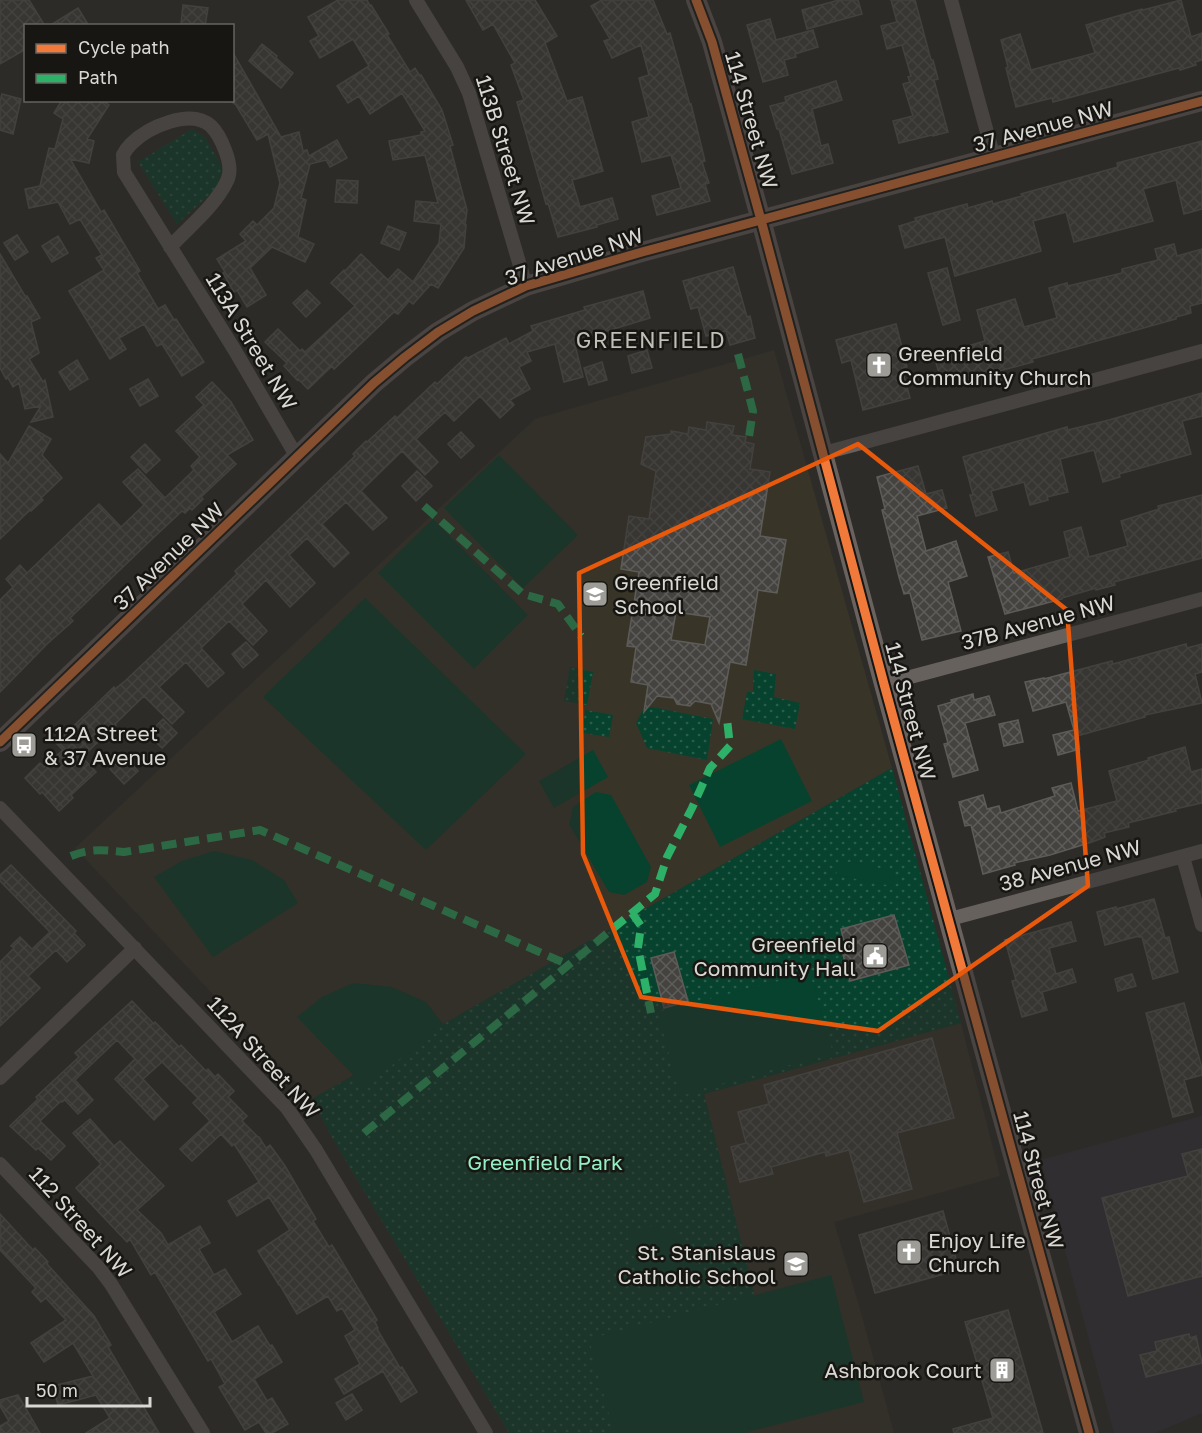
<svg xmlns="http://www.w3.org/2000/svg" width="1202" height="1433" font-family="'Golos Text',sans-serif">
<style>
.commercial{fill:#35313f}
.built{fill:#383528}
.grass{fill:url(#grass-dots)}
.garden{fill:#06422d}
.building{fill:url(#building-cross-hatch);stroke:#5d5c58;stroke-width:1.5;fill-rule:evenodd}
.lines{fill:none;stroke-linecap:round;stroke-linejoin:round}
.street{stroke:#67615e;stroke-width:14}
.secondary{stroke:#6a625f;stroke-width:20}
.quiet{stroke:#2db169;stroke-width:8;stroke-dasharray:15 8;stroke-linecap:butt}
.cycleway-casing{stroke:#171612;stroke-width:13}
.cycleway{stroke:#f17a3a;stroke-width:9}
.marked{fill:none;stroke:#e8590c;stroke-width:4.5;stroke-linejoin:round}
.labels{text-anchor:middle;dominant-baseline:central;stroke-width:5;stroke-linejoin:round;paint-order:stroke}
.street-label{font-size:21px;fill:#d9d8d3;stroke:#171612}
.poi-label{font-size:21px;fill:#d9d8d3;stroke:#171612;text-anchor:start}
.park-label{font-size:21px;fill:#93efc4;stroke:#171612}
.neighbourhood-label{font-size:22px;letter-spacing:1.5px;fill:#c2bfb6;stroke:#171612}
</style>
<defs>
<pattern id="grass-dots" width="8" height="8" patternUnits="userSpaceOnUse" patternTransform="scale(1.5)"><rect width="8" height="8" fill="#06422d"/><path d="M2 2h.1M6 6h.1" fill="none" stroke="#2a5d4b" stroke-width="1.8" stroke-linecap="round"/></pattern>
<pattern id="building-cross-hatch" width="8" height="8" patternUnits="userSpaceOnUse" patternTransform="scale(1.5)"><rect width="8" height="8" fill="#444340"/><path d="M0 0l8 8M0 8l8-8" fill="none" stroke="#5e5d5b"/></pattern>
</defs>
<rect width="100%" height="100%" fill="#2e2c28"/>
<path class="commercial" d="M1202,1116V1413L1155,1433H1114L1041,1160Z"/>
<path class="built" d="M774,350L892,768L312,1099L75,848L535,419Z
M961,1023L1000,1176L834,1222L859,1306L894,1433H698L778,1389L704,1094Z"/>
<path class="grass" d="M192,129L205,137L223,169L215,190L177,224L138,162Z
M570,667L593,672L587,705L564,701Z
M754,670L776,674L774,697L800,703L795,729L742,719L747,692H753Z
M652,707L713,719L707,760L647,748L636,723L643,710Z
M585,710L613,715L609,737L583,733Z
M892,768L961,1023L704,1094L778,1389L698,1433H509L331,1136L312,1099Z"/>
<path class="garden" d="M499,455L578,535L523,588L444,508Z
M433,519L528,615L474,669L378,573Z
M365,598L526,754L426,850L263,697Z
M781,739L812,801L720,847L689,785Z
M593,750L608,777L554,808L539,781Z
M596,792L611,795L651,867L647,882L624,895L609,892L569,824L573,807Z
M214,851L252,860L284,880L298,903L213,957L154,877L182,861Z
M839,860L895,871L892,886L836,875Z
M810,973L833,1053L680,1095L658,1012Z
M353,983L392,987L426,1002L443,1024L365,1087L297,1017L322,997Z
M652,1226L675,1232L696,1252L703,1280L643,1296L628,1232Z
M831,1275L864,1402L744,1433H614L589,1339Z"/>
<path class="building" d="M0,0H29L45,26H26V49L0,64Z
M338,0H367L370,6L371,5L389,34L387,35L410,72L415,68L420,76L421,75L442,110L453,145L450,146L467,210L465,225H466L464,248L438,288L431,284L413,304L409,301L398,314L394,312L334,369L332,366L308,389L298,379L297,380L284,366L287,363L265,342L278,329L300,351L302,349L305,352L355,306L331,283L344,270L345,271L361,254L388,280L398,269L413,282L439,243L441,224L414,221L416,201L438,203L425,155L393,160L389,141L421,135V132L425,131L402,93L370,114L359,96L348,103L337,86L369,66L353,39L320,58L310,41L319,36L308,17Z
M466,0H535L557,36L545,43L567,101L582,97L603,171L572,180L580,207L612,198L618,219L597,225V227L558,237L548,203L546,204L517,102L524,100L511,65L515,63L493,24L483,30Z
M602,0H653L667,34L670,33L690,105L691,104L705,161L702,162L709,183L705,184L710,201L657,215L652,196L681,188L671,155L642,162L632,122L649,117L639,78L649,75L641,45L612,58L604,41L610,39L591,6Z
M839,0H858L862,14L807,29L802,10Z
M891,0H915L931,60H933L938,79L934,80L948,132L933,136L932,135L899,143L893,121L913,116L903,84L910,82L908,77L911,76L902,45L887,49L881,26L897,22Z
M1181,0L1191,37L1202,33V60L1195,62L1196,65L1180,70L1179,68L1053,102L1052,98L1016,107L1006,68L1008,67L1001,40L1020,34L1031,70L1095,53L1086,25L1142,9L1143,10Z
M183,5L208,8L205,26L181,24Z
M78,8L89,26H49Z
M770,19L776,40L813,30L818,47L795,54L796,57L784,60L788,75L763,82L747,25Z
M262,44L277,56L276,58L293,73L281,88L249,61Z
M232,51L281,137L299,132L303,151L307,150L309,156L337,140L347,158L330,167L326,160L310,164L301,198L306,200L298,237L314,244L305,262L272,247L250,268L266,295L247,307L237,290L234,292L223,273L225,272L217,259L246,241L240,234L253,221L257,225L274,208L280,183L268,134L257,140L236,105L232,102Z
M836,81L842,100L812,109L821,146L828,144L833,163L792,174L779,129H777L770,106L786,102L785,97Z
M2,94L21,99L13,134L0,130V101Z
M62,100H102L109,105L87,139L94,141L89,163L70,159L101,212L104,210L140,271L137,273L158,309L165,305L174,320L176,319L204,362L182,376L162,344L157,346L144,324L119,338L126,349L110,359L69,291L104,270L96,258L102,255L80,219L70,224L58,202L29,208L25,189L40,186L49,148L55,149L63,119L54,113Z
M1202,141V209L1184,214L1176,180L1143,189L1153,221L1074,242L1066,212L1033,221L1041,251L955,276L945,237L905,248L899,226L916,221L915,218L967,204L968,208L992,201L993,204L1022,196L1021,194L1118,167L1117,163Z
M337,180L358,181L357,203L335,202Z
M388,226L406,233L399,250L381,243Z
M17,235L28,252L15,260L4,243Z
M58,236L68,253L52,262L42,246Z
M1174,244L1177,256L1202,249V303L1190,306L1191,313L1176,317V319L1032,359L1033,362L943,386L934,356L985,341L977,310L1015,299L1024,327L1057,318L1049,288L1067,283L1068,286L1122,273V269L1158,260L1155,249Z
M0,254L25,296H27L40,318L31,322L39,353L29,359L43,382L45,380L53,417L31,422L41,406L25,409L19,383L13,387L8,378L6,379L0,368Z
M733,267L747,317L750,316L755,338L730,345L726,331L706,336L698,307L691,309L683,281Z
M947,268L960,320L943,325L928,273Z
M307,290L320,303L306,317L293,303Z
M643,291L650,318L574,341L583,377L564,382L555,344L527,352L531,361L519,367L530,389L510,400L514,405L500,418L480,396L454,421L445,412L416,439L438,462L425,475L402,451L361,491L387,518L373,530L346,502L322,524L349,553L334,567L307,538L289,555L315,583L290,607L266,580L242,604L267,631L253,645L229,621L201,648L224,673L208,687L186,662L159,687L184,712L172,724L144,696L115,724L116,725L82,757L96,772L71,795L73,798L59,811L42,792L40,794L25,778L40,763L44,767L63,750L56,743L114,687L115,689L125,681L198,612L237,574L235,571L355,456L353,454L366,441L367,442L395,416L397,418L435,382L437,384L466,357L468,358L506,338L509,344L533,331L531,326L585,310L584,307Z
M896,324L907,367L902,368L910,398L863,410L851,360L842,363L836,340Z
M647,350L652,368L632,373L628,356Z
M77,360L88,379L70,390L59,372Z
M602,362L607,380L589,385L584,368Z
M148,379L158,396L140,406L130,389Z
M212,382L231,402L253,440L227,455L236,464L201,497L203,499L192,510L190,508L185,513L182,511L152,539L70,618L73,621L48,643L0,692V600L13,587L6,579L20,565L27,573L99,504L121,527L144,505L123,482L138,469L165,498L194,470L191,466L200,457L176,431L204,405L196,397Z
M1202,393V416L1182,421L1191,454L1119,474L1120,477L1103,482L1094,450L1060,459L1068,492L1047,497L1048,500L1030,505L1024,482L991,491L997,510L976,516L970,495H973L963,457L1067,427L1068,430L1109,420Z
M707,422L734,426L732,435L746,437L745,442L754,444L750,469L770,472L760,536L786,540L777,593L758,590L746,665L730,662L719,723L711,704L695,701L690,706L677,704L674,698L657,696L644,712L648,685L631,682L636,647L627,646L639,572L621,569L629,516L649,519L656,471L641,464L646,437L671,434V431L688,434L689,427L706,430ZM676,612L710,617L705,645L671,640Z
M29,426L51,439L42,455L62,478L41,498L43,500L31,511L30,510L0,539V454L8,463Z
M461,432L474,446L461,458L448,444Z
M145,444L160,460L146,473L131,457Z
M918,466L926,494L942,490L947,508L917,516L926,551L956,541L967,576L948,582L961,631L922,640L910,593L904,594L899,577L882,510L885,509L877,477Z
M417,471L432,486L416,501L402,486Z
M1202,495V558L1114,582L1115,585L1096,590V588L1062,598V599L1005,614L988,557L1008,552L1014,573L1070,557L1064,532L1081,527L1089,557L1128,546L1121,521L1159,509L1158,506Z
M246,642L258,655L243,668L232,654Z
M1186,644L1187,648L1202,644V672L1195,674L1202,703L1145,715V717L1077,736L1080,749L1058,755L1053,735L1074,730L1066,702L1033,711L1025,682L1044,678V679L1112,661L1113,664Z
M973,694L974,700L989,696L995,715L965,723L978,770L953,777L944,744L948,743L938,706L952,702L951,700Z
M163,719L177,733L162,748L148,734Z
M1018,720L1023,742L1004,746L999,724Z
M1185,747L1191,772L1202,769V803L1175,809L1176,811L1128,823L1129,827L1104,833L1105,837L1092,842L1050,855L1014,863L1015,865L983,874L971,825L965,826L959,802L983,795L987,809L999,806L1001,813L1055,796L1052,788L1071,783L1078,811L1117,801L1109,771L1149,760L1148,758Z
M124,756L138,771L124,784L110,769Z
M11,865L76,931L74,933L85,945L67,962L56,950L28,976L40,988L0,1026V962L14,948L11,946L20,937L32,949L50,932L0,881V875Z
M1154,899L1165,938L1169,937L1178,972L1153,979L1142,937H1139V936L1105,945L1097,912L1116,907V909Z
M894,915L909,965L850,981L841,947L845,946L841,929Z
M1071,922L1076,941L1049,948L1056,974L1072,969L1076,982L1042,992L1047,1010L1022,1017L1012,981L1016,980L1005,940Z
M674,952L688,1001L664,1008L651,958Z
M1132,974L1136,986L1118,991L1115,979Z
M132,1001L154,1024L155,1022L179,1047L181,1045L206,1071L208,1069L215,1077L218,1074L234,1091L228,1097L247,1116L242,1121L258,1137H259L266,1148L270,1145L285,1166L316,1219L313,1221L329,1247L332,1245L377,1320L375,1322L378,1328L377,1329L400,1368L402,1367L417,1392L401,1402L383,1371L344,1394L335,1379L360,1364L345,1336L355,1330L342,1308L337,1311L328,1296L297,1314L280,1285H279L258,1251L290,1230L269,1197L237,1216L228,1201L259,1182L234,1144L232,1146L221,1134L192,1161L180,1149L210,1121L193,1103L198,1098L162,1062L143,1079L168,1106L154,1120L115,1079L135,1059L117,1040L75,1080L93,1100L78,1114L65,1100L62,1102L61,1101L40,1121L65,1146L51,1160L38,1148L36,1150L10,1126L38,1099L36,1097L79,1057L75,1053Z
M1184,1003L1202,1068V1075L1184,1080L1193,1112L1173,1117L1146,1013Z
M932,1038L954,1118L897,1133L912,1189L864,1202L849,1150L826,1156L825,1152L771,1167L773,1174L740,1182L731,1147L746,1143L738,1112L769,1104L764,1085Z
M90,1119L114,1146L120,1141L164,1186L137,1210L161,1233L168,1245L200,1226L210,1243L199,1249L214,1275L225,1269L241,1294L214,1312L232,1342L258,1326L270,1346L272,1345L282,1362L254,1379L267,1401L272,1398L288,1424L272,1433H266L259,1422L245,1430L219,1387L225,1384L211,1359L208,1361L155,1272L151,1275L130,1239L127,1242L76,1188L101,1164L73,1133Z
M1202,1149V1276L1128,1296L1102,1198L1188,1176L1182,1154Z
M943,1211L959,1270L875,1293L859,1235Z
M0,1214L33,1250L35,1248L48,1262L47,1264L94,1316L111,1345L108,1347L159,1433H86L110,1418L96,1395L58,1405L53,1386L93,1376L73,1343L44,1362L31,1343L66,1320L46,1298L41,1302L32,1292L36,1288L0,1250Z
M1008,1310L1043,1433H954L953,1429L993,1418L965,1322Z
M1189,1334L1190,1338L1196,1336L1202,1363L1146,1377L1140,1355L1157,1351L1155,1342Z
M352,1394L362,1410L346,1420L336,1403Z
M18,1395L40,1433H0V1426L9,1421L0,1406V1400Z"/>
<g class="lines">
<path class="street" d="M416,0L457,67L469,93L526,286
M951,0L994,158
M170,247C189,227 215,206 227,181C232,171 229,160 225,150C222,142 217,132 211,126C190,108 148,127 131,144C128,147 125,151 123,155L124,172L234,349L297,457
M824,453L1202,351
M884,684L1202,599
M0,808L287,1108L316,1150L486,1433
M1183,857L1202,925
M950,919L1202,851
M0,1078L135,948
M0,1164L99,1268L111,1284L203,1433"/>
<path class="secondary" d="M696,0L712,42L761,220L884,684L1089,1433
M0,742L374,383L405,357L438,332L473,311L526,286L642,252L1202,101"/>
<path class="quiet" d="M738,354L753,411L748,443
M424,506L523,594L558,604L581,636
M71,856C91,848 103,850 124,852L260,830L569,965
M632,913L641,926L638,948L651,1013
M364,1133L655,894L667,857L692,808L710,768L730,746L727,719"/>
<defs>
<path id="cycleway" d="M696,0L712,42L761,220L884,684L1089,1433
M0,742L374,383L405,357L438,332L473,311L526,286L642,252L1202,101"/>
</defs>
<use href="#cycleway" class="cycleway-casing"/>
<use href="#cycleway" class="cycleway"/>
</g>
<path d="M0 0H1202V1433H0ZM858,444L1067,610L1088,886L878,1031L641,997L583,854L579,573Z" fill="#2e2c28" fill-opacity=".55" fill-rule="evenodd"/>
<path class="marked" d="M858,444L1067,610L1088,886L878,1031L641,997L583,854L579,573Z"/>
<defs>
<symbol id="church-square" viewBox="-11 -11 22 22"><rect x="-9" y="-9" width="18" height="18" rx="4" fill="#9d9c97" stroke="#171612"/><path d="M-1.2-6h2.4v3.5h3.3v2.4h-3.3V6h-2.4V-.1h-3.3v-2.4h3.3Z" fill="#fff"/></symbol>
<symbol id="school-square" viewBox="-11 -11 22 22"><rect x="-9" y="-9" width="18" height="18" rx="4" fill="#9d9c97" stroke="#171612"/><path d="M0-5L7-2L0 1L-7-2ZM-4 1L0 2.5L4 1V4Q0 6-4 4Z" fill="#fff"/></symbol>
<symbol id="bus-square" viewBox="-11 -11 22 22"><rect x="-9" y="-9" width="18" height="18" rx="4" fill="#9d9c97" stroke="#171612"/><path d="M-5-6H5V4H4V6H2V4H-2V6H-4V4H-5ZM-3.5-4V0h7V-4ZM-3.5 1.2v1.5H-2V1.2ZM2 1.2v1.5H3.5V1.2Z" fill="#fff"/></symbol>
<symbol id="civic-square" viewBox="-11 -11 22 22"><rect x="-9" y="-9" width="18" height="18" rx="4" fill="#9d9c97" stroke="#171612"/><path d="M-.6-6.5H3V-4.5H.6V-3L4-1V1h2V6H-6V1h2V-1L-.6-3ZM-1.2 2.5V6h2.4V2.5Z" fill="#fff"/></symbol>
<symbol id="building-square" viewBox="-11 -11 22 22"><rect x="-9" y="-9" width="18" height="18" rx="4" fill="#9d9c97" stroke="#171612"/><path d="M-4-6H4V6H1V3H-1V6H-4ZM-2.5-4.3h1.7v1.8h-1.7ZM.8-4.3h1.7v1.8H.8ZM-2.5-1h1.7V.8h-1.7ZM.8-1h1.7V.8H.8Z" fill="#fff"/></symbol>
</defs>
<g fill-rule="evenodd">
<use href="#church-square" x="864" y="350" width="30" height="30"/>
<use href="#school-square" x="580" y="579" width="30" height="30"/>
<use href="#bus-square" x="9" y="730" width="30" height="30"/>
<use href="#civic-square" x="860" y="941" width="30" height="30"/>
<use href="#church-square" x="894" y="1237" width="30" height="30"/>
<use href="#school-square" x="781" y="1249" width="30" height="30"/>
<use href="#building-square" x="987" y="1355" width="30" height="30"/>
</g>
<g class="labels">
<g class="street-label">
<text transform="translate(752 120) rotate(74)">114 Street NW</text>
<text transform="translate(1043 126) rotate(-15)">37 Avenue NW</text>
<text transform="translate(506 150) rotate(73)">113B Street NW</text>
<text transform="translate(574 256) rotate(-18)">37 Avenue NW</text>
<text transform="translate(252 341) rotate(59)">113A Street NW</text>
<text transform="translate(168 556) rotate(-44)">37 Avenue NW</text>
<text transform="translate(1038 622) rotate(-15)">37B Avenue NW</text>
<text transform="translate(911 711) rotate(75)">114 Street NW</text>
<text transform="translate(1070 865) rotate(-15)">38 Avenue NW</text>
<text transform="translate(264 1057) rotate(48)">112A Street NW</text>
<text transform="translate(1039 1180) rotate(75)">114 Street NW</text>
<text transform="translate(81 1222) rotate(48)">112 Street NW</text>
</g>
<g class="poi-label">
<text x="898" y="353">Greenfield<tspan x="898" dy="24">Community Church</tspan></text>
<text x="614" y="582">Greenfield<tspan x="614" dy="24">School</tspan></text>
<text x="44" y="733">112A Street<tspan x="44" dy="24">&amp; 37 Avenue</tspan></text>
<text x="856" y="944" text-anchor="end">Greenfield<tspan x="856" dy="24">Community Hall</tspan></text>
<text x="928" y="1240">Enjoy Life<tspan x="928" dy="24">Church</tspan></text>
<text x="776" y="1252" text-anchor="end">St. Stanislaus<tspan x="776" dy="24">Catholic School</tspan></text>
<text x="982" y="1370" text-anchor="end">Ashbrook Court</text>
</g>
<g class="park-label">
<text x="545" y="1162">Greenfield Park</text>
</g>
<g class="neighbourhood-label">
<text x="651" y="339">GREENFIELD</text>
</g>
</g>
<rect x="24" y="24" width="210" height="78" fill="#171612" stroke="#65645f" stroke-width="1.5"/>
<rect x="36" y="44" width="30" height="9" fill="#f17a3a" stroke="#65645f" stroke-width="1.5"/>
<text x="78" y="54" font-size="18" fill="#d9d8d3">Cycle path</text>
<rect x="36" y="74" width="30" height="9" fill="#2db169" stroke="#65645f" stroke-width="1.5"/>
<text x="78" y="84" font-size="18" fill="#d9d8d3">Path</text>
<path d="M27 1397v9h123v-9" fill="none" stroke="#d9d8d3" stroke-width="3"/>
<text x="36" y="1397" font-size="18" fill="#d9d8d3" stroke="#171612" stroke-width="4.5" paint-order="stroke">50 m</text>
</svg>
